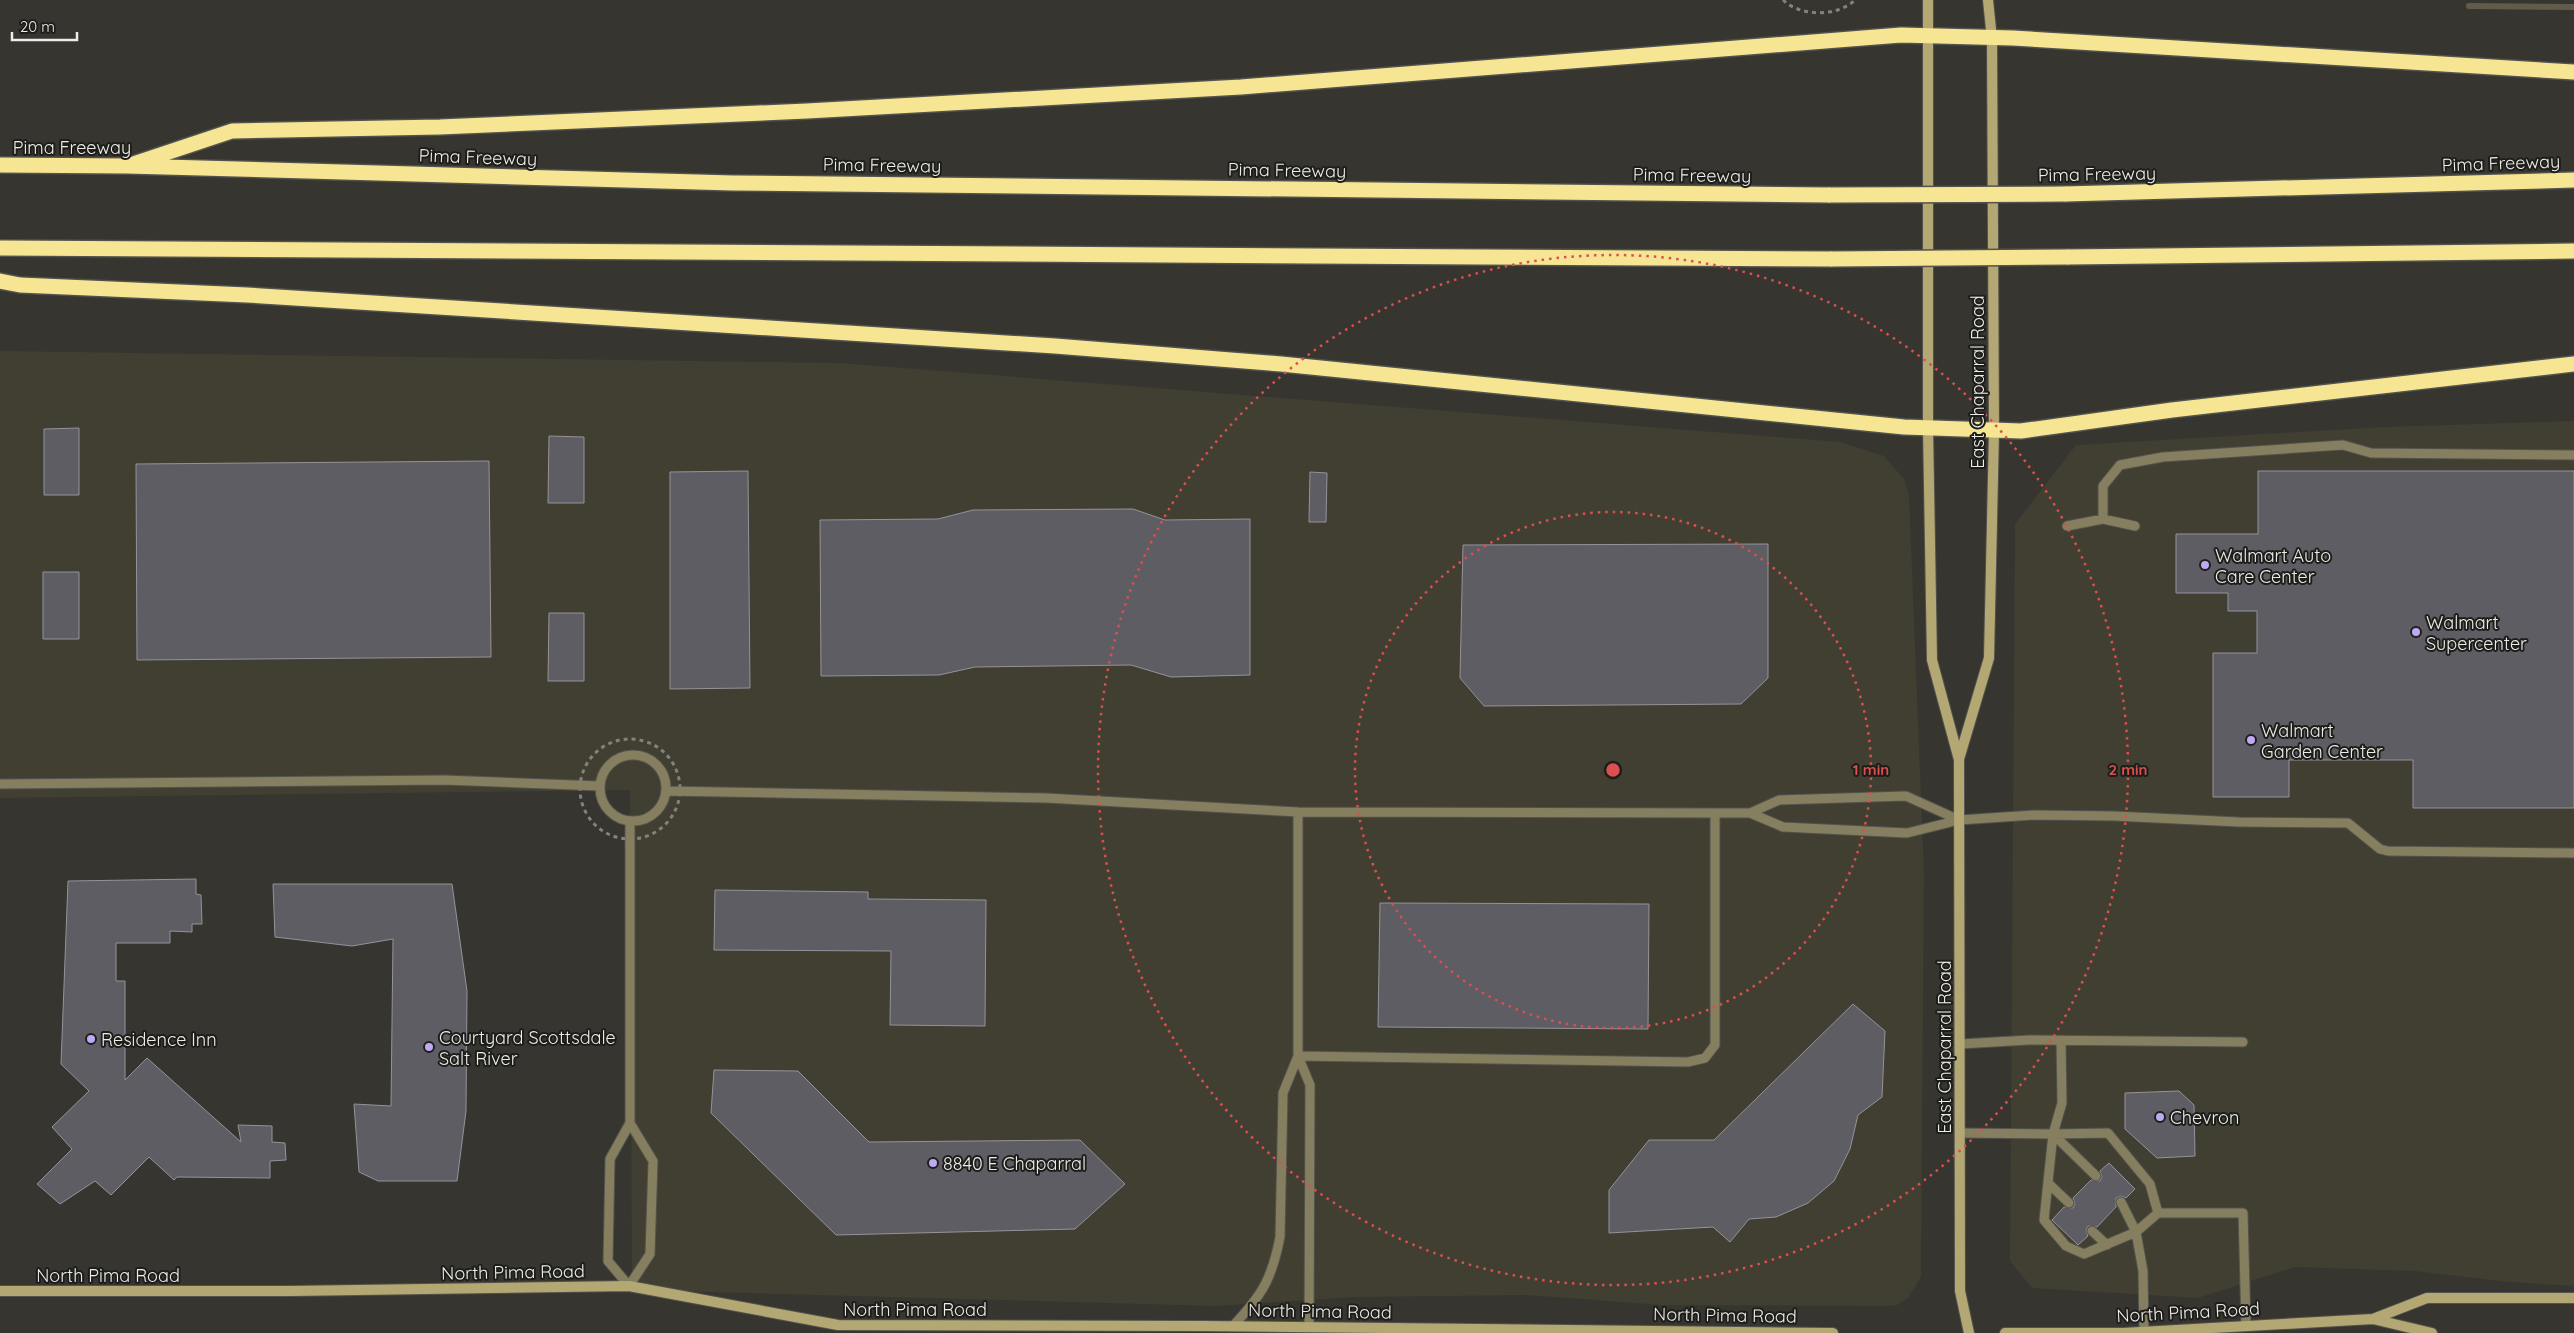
<svg xmlns="http://www.w3.org/2000/svg" width="2574" height="1333" font-family="Quicksand,sans-serif">
<style>
.built{fill:#413f32}
.lines{fill:none;stroke-linecap:round;stroke-linejoin:round}
.stream{stroke:#615c49;stroke-width:6}
.building{fill:#5f5d64;stroke:#95939a}
.lane-casing{stroke:#53524d;stroke-width:11}
.secondary-casing{stroke:#53524d;stroke-width:12}
.highway-casing{stroke:#53524d;stroke-width:18}
.path{stroke:#83827d;stroke-width:3;stroke-dasharray:4 4;stroke-linecap:butt}
.lane{stroke:#857f5f;stroke-width:9}
.secondary{stroke:#b3a874;stroke-width:10}
.highway{stroke:#f6e592;stroke-width:15}
.highway-bridge-casing{stroke:#53524d;stroke-width:18;stroke-linecap:butt}
.highway-bridge{stroke:#f6e592;stroke-width:15}
.ring{fill:none;stroke:#db4f4e;stroke-width:2.5;stroke-dasharray:2.5 5}
.poi-dot{fill:#bfa9f4;stroke:#1d1d1a;stroke-width:2}
.labels{text-anchor:middle;dominant-baseline:central;stroke-width:4;stroke-linejoin:round;paint-order:stroke}
.street-label{font-size:18px;fill:#edece8;stroke:#1d1d1a}
.poi-label{font-size:18px;fill:#edece8;stroke:#1d1d1a;text-anchor:start}
.centre{fill:#db4f4e;stroke:#1d1d1a;stroke-width:2.5}
.ring-label{font-size:15px;text-anchor:middle;font-weight:bold;fill:#db4f4e;stroke:#1d1d1a;stroke-width:4;stroke-linejoin:round;paint-order:stroke}
</style>
<rect width="100%" height="100%" fill="#36352f"/>
<path class="built" d="M0,351L840,363L1840,442L1884,456L1904,479L1909,495L1924,872L1921,1277L1908,1298L1897,1305L1885,1306L1662,1305L1527,1295L1357,1297L1215,1306L632,1290L630,790L0,798Z
M2574,421V1286L2509,1282L2414,1271L2295,1267L2198,1298L2032,1288L2010,1261L2015,524L2076,445L2384,427Z"/>
<g class="lines">
<path class="stream" d="M2469,6L2574,7"/>
</g>
<path class="building" d="M79,428V495H44V429Z
M549,436L584,437V503H548Z
M489,461L491,657L137,660L136,464Z
M748,471L750,688L670,689V472Z
M2258,471H2574V808H2413V760H2289V797H2213V653H2257V611H2228V593H2176V534H2258Z
M1310,472L1327,473L1326,522H1309Z
M1133,509L1165,520L1250,519V675L1171,677L1131,665L975,667L939,675L821,676L820,520L938,519L973,510Z
M1768,544V678L1741,704L1484,706L1460,678L1463,545Z
M43,572H79V639H43Z
M549,613H584V681H548Z
M196,879V894L201,895L202,924H192V932L170,931V943H116V981H125V1080L147,1058L241,1142L238,1125L272,1126V1142L285,1143L286,1160L270,1161V1178L177,1177L174,1180L149,1157L111,1195L95,1181L60,1204L37,1184L72,1149L52,1127L89,1091L61,1064L68,881Z
M273,884H452L467,991L466,1111L457,1181H378L359,1172L354,1104L391,1106L393,939L352,946L275,937Z
M715,890L868,892V899L986,900L985,1026L890,1025L891,951L714,950Z
M1380,903L1649,904L1648,1029L1378,1027Z
M1853,1004L1885,1031L1882,1097L1858,1115L1850,1149L1834,1181L1808,1203L1776,1217L1749,1219L1730,1242L1713,1227L1609,1233V1190L1649,1140H1714Z
M714,1070L798,1071L869,1142L1080,1140L1125,1184L1075,1229L836,1235L711,1113Z
M2179,1091L2194,1105L2195,1156L2157,1158L2125,1129V1093Z
M2109,1163L2135,1189L2126,1198L2121,1196L2116,1198V1207L2097,1227L2088,1226L2086,1230L2088,1236L2078,1245L2052,1220L2064,1207L2073,1208L2075,1204L2073,1198L2091,1180L2100,1181L2102,1177L2100,1171Z"/>
<g class="lines">
<defs>
<path id="lane" d="M2103,519V486L2120,465L2163,457L2343,445L2371,453L2574,455
M2067,526L2103,519L2135,526
M600 788a33 33 0 1 1 66 0a33 33 0 1 1-66 0Z
M0,784L444,780L600,786
M666,791L1046,798L1298,812L1715,813H1750L1779,800L1906,796L1959,820
M1298,812V1056L1310,1085L1309,1327
M1750,813L1783,827L1907,833L1959,820L2034,815L2114,816L2239,822L2348,823L2380,849L2388,851L2574,853
M630,822V1123L610,1159L608,1261L629,1286L650,1254L653,1161L630,1123
M1960,1044L2029,1040L2243,1042
M1298,1056L1688,1062L1705,1058L1715,1045V813
M1961,1133L2053,1134L2062,1103L2061,1041
M2053,1134L2044,1220L2066,1246L2084,1254L2136,1232L2121,1202
M2053,1134L2108,1133L2150,1184L2158,1213
M2053,1134L2096,1176
M2048,1183L2069,1203
M2092,1231L2107,1245
M1233,1326C1262,1295 1272,1279 1280,1237L1283,1093L1298,1056
M2144,1332L2143,1271L2136,1232L2158,1213H2243L2246,1326"/>
<path id="secondary" d="M1928,0V428L1932,660L1959,760L1960,1291L1969,1333
M1959,759L1989,658L1994,431L1992,39L1988,0
M0,1291H290L629,1286L838,1325L1203,1326L1833,1333
M2373,1319L2427,1298H2574
M2005,1333H2123L2373,1319L2432,1333"/>
<path id="highway" d="M0,165L127,166L733,183L1830,195
M127,166L232,131L440,127L807,111L1241,87L1901,35L2013,38L2574,72
M2065,194L2574,180
M0,248L1832,259
M2067,257L2574,251
M0,281L20,285L247,295L1055,346L1281,364L1904,427L2021,431L2172,410L2574,364"/>
</defs>
<use href="#lane" class="lane-casing"/>
<use href="#secondary" class="secondary-casing"/>
<use href="#highway" class="highway-casing"/>
<path class="path" d="M1783,0C1801,17 1837,17 1855,0
M580 789a50 50 0 1 1 100 0a50 50 0 1 1-100 0Z"/>
<use href="#lane" class="lane"/>
<use href="#secondary" class="secondary"/>
<use href="#highway" class="highway"/>
<defs>
<path id="highway-bridge" d="M1830,195L2065,194
M1832,259L2067,257"/>
</defs>
<use href="#highway-bridge" class="highway-bridge-casing"/>
<use href="#highway-bridge" class="highway-bridge"/>
</g>
<g class="ring">
<circle cx="1613" cy="770" r="258"/>
<circle cx="1613" cy="770" r="515"/>
</g>
<g class="poi-dot">
<circle cx="2205" cy="565" r="5"/>
<circle cx="2416" cy="632" r="5"/>
<circle cx="2251" cy="740" r="5"/>
<circle cx="91" cy="1039" r="5"/>
<circle cx="429" cy="1047" r="5"/>
<circle cx="2160" cy="1117" r="5"/>
<circle cx="933" cy="1163" r="5"/>
</g>
<g class="labels">
<g class="street-label">
<text x="72" y="147">Pima Freeway</text>
<text transform="translate(478 157) rotate(2)">Pima Freeway</text>
<text transform="translate(2501 163) rotate(-2)">Pima Freeway</text>
<text transform="translate(882 165) rotate(1)">Pima Freeway</text>
<text transform="translate(1287 170) rotate(1)">Pima Freeway</text>
<text transform="translate(2097 174) rotate(-1)">Pima Freeway</text>
<text transform="translate(1692 175) rotate(1)">Pima Freeway</text>
<text transform="translate(1977 382) rotate(-90)">East Chaparral Road</text>
<text transform="translate(1944 1047) rotate(-90)">East Chaparral Road</text>
<text transform="translate(513 1272) rotate(-1)">North Pima Road</text>
<text x="108" y="1275">North Pima Road</text>
<text x="915" y="1309">North Pima Road</text>
<text transform="translate(1320 1311) rotate(1)">North Pima Road</text>
<text transform="translate(2188 1312) rotate(-3)">North Pima Road</text>
<text transform="translate(1725 1315) rotate(1)">North Pima Road</text>
</g>
<g class="poi-label">
<text x="2215" y="555">Walmart Auto<tspan x="2215" dy="21">Care Center</tspan></text>
<text x="2426" y="622">Walmart<tspan x="2426" dy="21">Supercenter</tspan></text>
<text x="2261" y="730">Walmart<tspan x="2261" dy="21">Garden Center</tspan></text>
<text x="439" y="1037">Courtyard Scottsdale<tspan x="439" dy="21">Salt River</tspan></text>
<text x="101" y="1039">Residence Inn</text>
<text x="2170" y="1117">Chevron</text>
<text x="943" y="1163">8840 E Chaparral</text>
</g>
</g>
<circle cx="1613" cy="770" r="8" class="centre"/>
<g class="ring-label">
<text x="1871" y="775">1 min</text>
<text x="2128" y="775">2 min</text>
</g>
<path d="M12 32v8h65v-8" fill="none" stroke="#edece8" stroke-width="2.5"/>
<text x="20" y="32" font-size="15" fill="#edece8" stroke="#1d1d1a" stroke-width="4" paint-order="stroke">20 m</text>
</svg>
